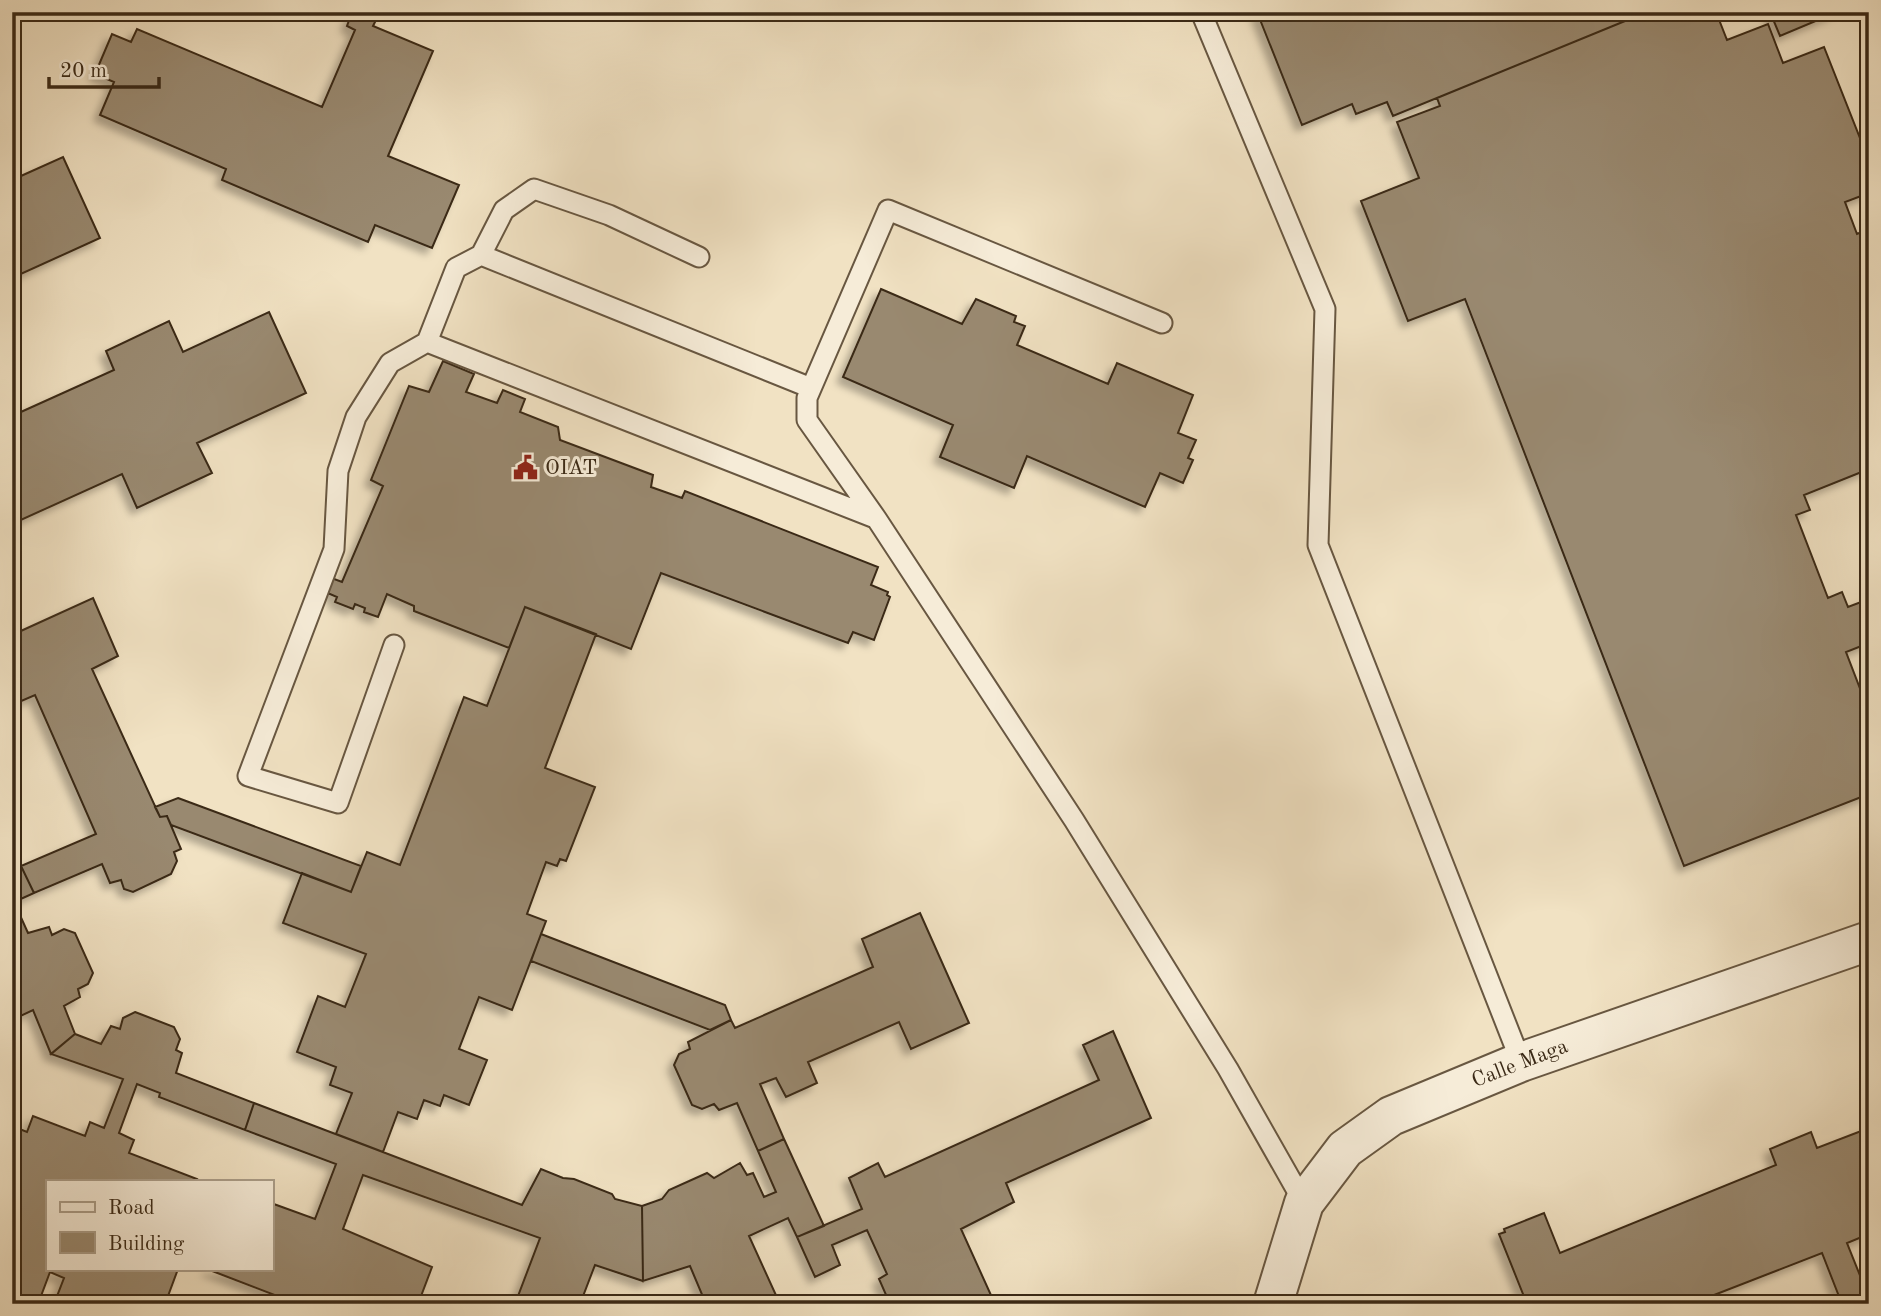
<svg xmlns="http://www.w3.org/2000/svg" width="1881" height="1316" font-family="'Old Standard TT',serif">
<style>
.building{fill:#998970;stroke:#3a2916;stroke-width:2;filter:url(#shadow)}
.lines{fill:none;stroke-linecap:round;stroke-linejoin:round}
.service-casing{stroke:#685741;stroke-width:23}
.minor-casing{stroke:#685741;stroke-width:42}
.service{stroke:#f6ecd8;stroke-width:19}
.minor{stroke:#f6ecd8;stroke-width:38}
.labels{text-anchor:middle;dominant-baseline:central;stroke-width:6;stroke-linejoin:round;paint-order:stroke}
.poi-label{font-size:21px;fill:#3a2916;stroke:#f6ecd8;text-anchor:start}
.street-label{font-size:21px;fill:#3a2916;stroke:#f6ecd8}
</style>
<defs>
<filter id="shadow"><feDropShadow dx="-6" dy="6" stdDeviation="3.5" flood-color="#0004"/></filter>
</defs>
<rect width="100%" height="100%" fill="#f1e2c3"/>
<filter id="stains"><feTurbulence type="fractalNoise" baseFrequency=".00286" numOctaves="4"/><feColorMatrix values="0 0 0 0 .2 0 0 0 0 .09 0 0 0 0 .02 0 0 0 .5 -.17"/></filter>
<radialGradient id="worn" r=".72"><stop offset=".6" stop-color="#630" stop-opacity="0"/><stop offset="1" stop-color="#630" stop-opacity=".3"/></radialGradient>
<path class="building" d="M352,12L379,14L373,26L433,51L388,156L459,185L432,248L375,225L368,242L222,180L226,169L100,115L114,82L95,74L112,34L131,42L137,29L322,107L355,30L347,26Z
M1257,12H1647L1393,116L1387,102L1356,114L1352,104L1302,125Z
M1647,12H1716L1727,40L1768,24L1783,63L1824,47L1869,161V193L1845,202L1857,234L1869,229V469L1804,495L1810,510L1796,515L1828,598L1842,592L1848,607L1869,599V643L1846,652L1869,712V794L1684,866L1465,299L1408,321L1361,201L1419,178L1397,122L1440,106L1437,98Z
M1770,12H1837L1780,36Z
M63,157L100,238L12,278V180Z
M881,289L962,324L976,299L1016,316L1014,322L1025,326L1017,345L1108,384L1117,363L1193,395L1178,433L1196,440L1188,458L1193,460L1183,483L1160,473L1145,507L1027,456L1014,488L940,457L953,425L843,377Z
M269,312L306,393L197,443L212,473L137,508L122,474L12,524V416L114,370L106,351L169,321L183,352Z
M443,361L474,374L466,392L497,403L503,390L525,399L520,412L558,427L560,440L653,475L651,487L682,498L685,491L878,567L871,585L888,592L887,595L890,597L874,640L853,632L848,643L661,573L631,649L525,607L509,648L414,611V606L387,594L378,617L364,612L365,608L355,604L353,609L335,602L337,597L323,591L329,577L342,582L383,486L371,480L409,386L429,392Z
M93,598L118,656L92,669L160,817L167,816L181,849L174,852L177,861L171,874L133,892L124,889L121,880L110,883L102,864L34,893L21,866L96,834L35,695L12,705V635Z
M525,607L596,634L545,768L595,787L566,861L560,859L557,866L546,862L527,914L546,921L512,1010L479,997L459,1049L487,1060L469,1105L444,1095L440,1106L424,1100L417,1119L398,1112L383,1152L336,1134L352,1093L330,1085L336,1067L297,1052L318,996L345,1007L366,954L283,923L302,873L351,892L367,852L400,865L464,697L487,706Z
M178,798L361,866L351,892L171,825L167,816L160,817L155,807Z
M21,866L34,893L14,902L28,933L49,927L52,935L64,929L75,933L93,973L88,984L78,989L80,997L64,1006L75,1034L51,1054L33,1010L12,1020V870Z
M920,913L969,1023L911,1049L899,1022L808,1062L817,1083L786,1097L776,1078L760,1084L784,1139L758,1151L737,1103L719,1110L714,1104L702,1109L692,1105L674,1065L679,1054L690,1049L688,1042L731,1020L735,1028L873,967L862,939Z
M541,934L725,1005L731,1020L710,1030L531,961Z
M135,1012L174,1027L180,1039L176,1050L182,1053L176,1073L254,1103L245,1130L159,1097L160,1093L137,1084L119,1133L134,1140L129,1153L197,1179L196,1181H47V1269H178L165,1304L151,1300L149,1304H54L64,1278L50,1272L38,1304H12V1126L27,1132L33,1116L85,1136L90,1122L104,1128L123,1079L51,1054L75,1034L101,1044L111,1026L120,1029L123,1018Z
M1113,1031L1151,1118L1006,1183L1014,1202L961,1229L995,1304H890L879,1279L887,1274L867,1230L832,1245L840,1265L815,1277L797,1237L862,1209L849,1178L878,1163L885,1177L1099,1080L1083,1045Z
M254,1103L522,1205L541,1169L563,1178L574,1179L612,1194L615,1199L642,1206L643,1281L595,1265L580,1304H515L540,1238L363,1175L343,1229L432,1267L418,1304H298L207,1269H271V1203L315,1219L336,1164L245,1130Z
M1869,1128V1234L1847,1243L1869,1298V1304H1842L1822,1253L1691,1304H1527L1499,1234L1505,1232L1504,1229L1544,1213L1560,1253L1776,1165L1770,1149L1811,1132L1817,1148Z
M784,1139L824,1226L797,1237L788,1218L749,1236L780,1304H706L690,1266L643,1281L642,1206L662,1199L669,1190L707,1173L714,1178L740,1163L747,1175L753,1173L764,1197L776,1192L758,1151Z"/>
<g class="lines">
<defs>
<path id="service" d="M1201,12L1325,309L1318,545L1521,1062
M481,255L504,210L534,189L609,215L699,257
M1162,323L888,210L807,398V420L876,518L1074,820L1228,1069L1304,1203
M427,342L875,518
M394,645L338,803L248,776L334,549L338,471L356,417L390,363L427,342L456,268L481,255L811,388"/>
<path id="minor" d="M1273,1304L1304,1203L1345,1149L1391,1116L1521,1062L1869,941"/>
</defs>
<use href="#service" class="service-casing"/>
<use href="#minor" class="minor-casing"/>
<use href="#service" class="service"/>
<use href="#minor" class="minor"/>
</g>
<defs>
<symbol id="civic-bare" viewBox="-9 -9 18 18"><path d="M-.6-6.5H3V-4.5H.6V-3L4-1V1h2V6H-6V1h2V-1L-.6-3ZM-1.2 2.5V6h2.4V2.5Z" fill="#8f2418" stroke="#f6ecd8" stroke-width="2.5" paint-order="stroke"/></symbol>
</defs>
<g fill-rule="evenodd">
<use href="#civic-bare" x="508" y="450" width="35" height="35"/>
</g>
<g class="labels">
<g class="poi-label">
<text x="545" y="468">OIAT</text>
</g>
<g class="street-label">
<text transform="translate(1520 1064) rotate(-21)">Calle Maga</text>
</g>
</g>
<rect width="1881" height="1316" fill="none" stroke="#f1e2c3" stroke-width="42"/>
<rect x="14" y="14" width="1853" height="1288" fill="none" stroke="#3a2916" stroke-width="3.5"/>
<rect x="21" y="21" width="1839" height="1274" fill="none" stroke="#3a2916" stroke-width="2"/>
<rect x="46" y="1180" width="228" height="91" fill="#f6ecd8" stroke="#ab9e8a" stroke-width="2"/>
<rect x="60" y="1202" width="35" height="10" fill="#f6ecd8" stroke="#ab9e8a" stroke-width="2"/>
<text x="108" y="1214" font-size="21" fill="#3a2916">Road</text>
<rect x="60" y="1232" width="35" height="21" fill="#998970" stroke="#ab9e8a" stroke-width="2"/>
<text x="108" y="1250" font-size="21" fill="#3a2916">Building</text>
<path d="M49 77v10h110v-10" fill="none" stroke="#3a2916" stroke-width="3.5"/>
<text x="60" y="77" font-size="21" fill="#3a2916" stroke="#f6ecd8" stroke-width="5" paint-order="stroke">20 m</text>
<rect width="100%" height="100%" filter="url(#stains)"/>
<rect width="100%" height="100%" fill="url(#worn)"/>
</svg>
